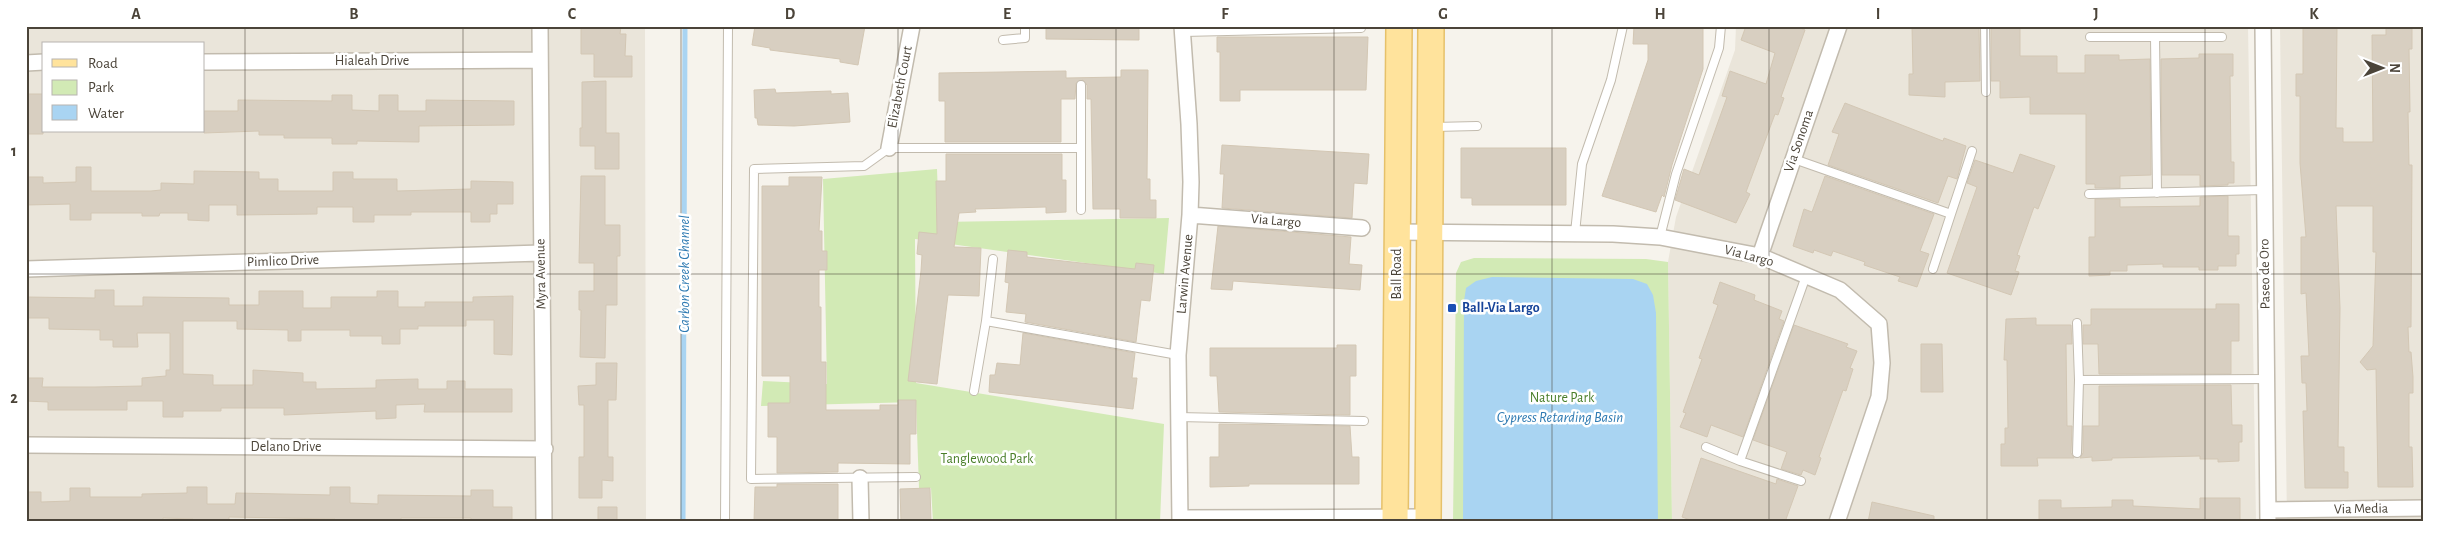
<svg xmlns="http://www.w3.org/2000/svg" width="2450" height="548" font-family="'Alegreya Sans',sans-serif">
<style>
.residential{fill:#eae5da;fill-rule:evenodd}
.green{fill:#d2eab5}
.water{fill:#a9d4f2}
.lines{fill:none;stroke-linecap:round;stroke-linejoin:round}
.stream{stroke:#a9d4f2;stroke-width:5}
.building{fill:#d8cfc1;stroke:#d3c7b4}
.lane-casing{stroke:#c2bbae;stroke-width:10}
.street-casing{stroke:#c2bbae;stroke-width:18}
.primary-casing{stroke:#e6c16a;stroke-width:28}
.lane{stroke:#fff;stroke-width:8}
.street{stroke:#fff;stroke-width:15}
.primary{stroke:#ffe39c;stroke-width:25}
.grid{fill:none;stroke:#4b4439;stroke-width:1;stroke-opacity:0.55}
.transit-dot{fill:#1a4fb4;stroke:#fff;stroke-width:2}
.labels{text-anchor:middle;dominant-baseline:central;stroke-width:5;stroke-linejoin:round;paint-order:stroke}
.street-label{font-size:14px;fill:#4b4439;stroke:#fff}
.transit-label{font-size:14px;font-weight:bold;fill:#164399;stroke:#fff;text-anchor:start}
.park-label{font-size:14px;fill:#4a7f2a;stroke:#fff}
.water-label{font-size:15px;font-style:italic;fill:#2e7ab2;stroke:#fff}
.neatline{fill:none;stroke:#4b4439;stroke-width:2}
.grid-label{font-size:16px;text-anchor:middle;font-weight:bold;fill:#4b4439}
</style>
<rect width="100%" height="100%" fill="#f6f3ec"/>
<path class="residential" d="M26,26H645L646,522H26ZM44,44H204V131H44Z
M1736,26H2248L2256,522H1672L1668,262L1676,217L1735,50Z
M2280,26H2424V522H2287Z"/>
<path class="green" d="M937,169L939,222L1169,218L1164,274L915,239L916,383L1164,424L1160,522H933L931,488H919L916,402L761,406L763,381L827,384L823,179Z
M1474,258L1646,259L1668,262L1672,522H1453L1456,273L1461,262Z"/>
<path class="water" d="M1492,277L1633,279L1647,284L1653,295L1656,313L1658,522H1463L1464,301L1466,288L1476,281Z"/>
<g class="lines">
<path class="stream" d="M683,522L685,26"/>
</g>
<path class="building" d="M581,26H621L620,34H626L625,56H632V77H594V54H581Z
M755,26H865L858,65L840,62V59L770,50V48L752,45Z
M1046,26H1139V40L1046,39Z
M1634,26H1703V69L1672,165L1664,197L1662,195L1656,212L1602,196L1648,60V44H1633Z
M1746,26H1796L1805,30L1781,97L1784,98L1778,115L1775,114L1746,192L1750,194L1736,223L1675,200L1684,169L1699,175L1727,97L1722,96L1730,71L1766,84L1775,53L1741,40Z
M1912,26H1979L1980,81L1945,82V97L1909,95V74H1913Z
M1991,26H2020V56H2057V73H2085V55H2119V60L2150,59L2151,175L2120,176V188H2095V184H2086V114H2030V97L2000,98V81H1991Z
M2303,26H2337L2336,128H2343V142H2373L2372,35H2386V26H2412V49H2409L2410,112H2408L2409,165H2412L2411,327H2408L2409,352H2411L2413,377V393H2409V447H2412L2413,487H2378L2376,369L2367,370L2360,362L2373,346L2376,252H2373V206H2336L2340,308L2338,447H2344V472H2348V488H2305L2303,411H2307L2306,383H2302L2301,356H2309L2306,293L2301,294V237H2306L2300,163V96H2296V74H2303Z
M1217,37H1368L1366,90H1240V101H1220V52H1217Z
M2199,54H2233V76H2230L2231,162H2234V183H2228V185L2200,186V175H2162L2161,59L2199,58Z
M1121,70H1148L1147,179H1150V200H1156V218H1120V209H1093L1091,99H1087V85L1083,80L1076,83L1075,99H1061V142H945V101H939V73L1066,71V78L1121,77Z
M606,81V133H619V169H595V146H580V128H582V82Z
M775,89L776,93L831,91V94L848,93L850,122L794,126L758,125L757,118H755L754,90Z
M26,94H44L43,134H26Z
M332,95H352V110L379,111V95H398V111H426V100L514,101V125L419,126V142L357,141V144H332V138H284V135H259V131L204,133V111H238V100L332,101Z
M1845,103L1943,141L1944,138L1966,146L1957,179L1948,176L1938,203L1828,165L1839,134L1832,132Z
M1222,145L1369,154L1367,184L1354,183L1352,218L1222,208L1224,174H1220Z
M1461,148H1566V205H1472V198H1461Z
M946,154H1062V180H1066V212L1046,213V207L975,209L976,212L959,213L954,247L981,248L979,296L948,295L937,384L908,381L921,271L922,255L917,254L919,232L937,234L936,181H946Z
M2020,154L2055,166L2038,209L2034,207L2017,255L2020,256L2015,271L2019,272L2011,295L1947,273L1977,187L1967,183L1975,160L2013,173Z
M76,167H91V191H151L161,190V183L194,184V171L259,172V179H278V191H333V172H353V179H397V191L471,189V181L513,182V204H497V214H490V222H471V212H411V215H374V222H353V207H317V214L237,215V205H209V221L188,220V213H160L159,216H142V213H91V220H70V204L26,205V177H43V183L76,182Z
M581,176H605V225H620V256H617V305H606L605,358L580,357L581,310H579V291H594V263H579Z
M1825,176L1934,214L1920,251L1929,254L1917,287L1898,281L1900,277L1864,265L1865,262L1833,251L1831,256L1814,250L1813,253L1793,246L1804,209L1812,212Z
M789,177H822L819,231H822V251H827V270H819V307H821V362H826V410H880V405H898V400H916V434H910V464L838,463V472L777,473V437H768V403H790V376H762V186H789Z
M2228,196V236H2239V254H2236V266H2218V270H2199V267H2163V264L2127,265V271H2110V275L2089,276V237H2095V199H2120V207L2200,206V197Z
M1218,226L1351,237L1349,264L1362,265L1360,290L1233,281L1232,290L1211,289Z
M1008,250L1027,252V257L1135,269L1136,263L1154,265L1150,301L1141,300L1136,342L1025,322L1026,314L1006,312L1009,283L1005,282Z
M1720,282L1755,295L1754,300L1782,311L1779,319L1784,321L1743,437L1711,425L1707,437L1680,427L1686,413L1683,412L1702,359L1699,358L1718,305L1713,303Z
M95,290H114V306H143V297L229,298V305H259V291H303V308H331V297H377V291H398V307H425V302H473V297L513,296L512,355L494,354V320H466V326H418V329H400V344H382V336H350V330H301V341H288V330L237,329V321H183V374L213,375V385H253V370L303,373V382H316V389L376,388V380L418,379V389H447V381H465V389H512V412H424L425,404L396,405V418L376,419V411L284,415V408H221V411H183V417H163V401H127V410H48V402L26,401V378H43L42,387H95L142,386V378L166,376V370H170V333H137L138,347H113V340H100V330L49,329V318H26V297L95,298Z
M2216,304H2239V341H2231V374H2099L2098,344H2083V325H2091V309H2216Z
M2036,318V325H2071L2072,344H2066L2067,426H2072L2071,453L2074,458H2037L2038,466H2001V444H2005V428H2008L2007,360H2004L2006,319Z
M1794,325L1848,344L1846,347L1857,351L1850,368L1853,369L1846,391L1843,390L1819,457L1821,458L1815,475L1803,470L1801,475L1781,469L1787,452L1753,440Z
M1023,333L1135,353L1132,378H1137L1133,409L989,392L990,375H995L997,363L1020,365Z
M1921,344H1942L1943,392H1921Z
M1337,345H1356V376H1350V415L1219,412L1217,376H1210V348H1337Z
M596,363H617L616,400H608V457H613V481L602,480V498H579V457H584V405H579L578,386L596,385Z
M2231,385L2232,425H2242V442H2239V461L2218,462V459H2200V456L2112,458V460L2092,461V457L2080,458L2083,453V426H2099V386Z
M1219,424L1350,426L1352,457H1359V484H1249V486L1210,487V457H1219Z
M1701,458L1776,484L1777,479L1798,486L1785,522H1696L1682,517Z
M777,484H838V522H754L755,487H777Z
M187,487H207V504H235L236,493L330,495V487H350V503L378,504V495L471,496V490H493V507H512V522H471V518H401V522H335V519L229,517V522H193V519L163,518V522H26V492H41V502L70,501V488H90V497H142V494L187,493Z
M930,488L931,522H901L900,489Z
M2200,498H2240V522H2039V500H2061V508L2112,507V500H2133V506L2200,509Z
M1872,502L1934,516V522H1868Z
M598,507H617V522H598Z"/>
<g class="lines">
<defs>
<path id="lane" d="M1985,26L1986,92
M1183,32L1361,28V26
M2090,37H2155
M1003,40L1025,38V26
M1081,85V210
M1434,127L1477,126
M1794,159L1951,214L1972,151
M2157,193L2155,37H2222
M2089,194L2264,190
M1575,233L1582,164L1611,80L1623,26
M1660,237L1676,174L1719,48L1721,26
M1933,269L1951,214
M986,321L993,259
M2077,323L2079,380L2266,379
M974,391L986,321L1178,355
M1178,417L1364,421
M1706,447L1740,461
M2077,453L2079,380
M916,477L751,479L754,169L864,166L889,148H1081
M1801,481L1740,461L1806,276
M725,522L728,26"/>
<path id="street" d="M540,26L544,522
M2263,26L2268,522
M204,62L539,60
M26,63L44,62
M889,148L912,26
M1190,215L1362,228
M1397,232L1613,234L1660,237L1760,256L1840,290L1879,324L1882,363L1879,397L1837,522
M1760,256L1839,26
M26,269L541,253
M26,445L545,449
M860,478L861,522
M2268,510L2424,508
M1180,518L1428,517
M1180,522L1178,355L1190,215L1191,182L1189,124L1182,26"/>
<path id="primary" d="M1395,522L1399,26
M1428,522L1431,26"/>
</defs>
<use href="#lane" class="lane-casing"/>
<use href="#street" class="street-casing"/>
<use href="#primary" class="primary-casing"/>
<use href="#lane" class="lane"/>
<use href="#street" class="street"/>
<use href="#primary" class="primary"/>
</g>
<path class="grid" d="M245,26V522M463,26V522M681,26V522M898,26V522M1116,26V522M1334,26V522M1552,26V522M1769,26V522M1987,26V522M2205,26V522M26,274H2424"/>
<rect class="transit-dot" x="1447" y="303" width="10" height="10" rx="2.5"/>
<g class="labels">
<g class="street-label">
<text x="372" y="61">Hialeah Drive</text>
<text transform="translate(900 87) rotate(-79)">Elizabeth Court</text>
<text transform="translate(1799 141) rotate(-71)">Via Sonoma</text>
<text transform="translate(1276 221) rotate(5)">Via Largo</text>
<text transform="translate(1749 256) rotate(15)">Via Largo</text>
<text transform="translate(283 261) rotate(-2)">Pimlico Drive</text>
<text transform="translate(541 274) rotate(-91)">Myra Avenue</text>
<text transform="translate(1185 274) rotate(-85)">Larwin Avenue</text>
<text transform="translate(1397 274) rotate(-90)">Ball Road</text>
<text transform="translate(2265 274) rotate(-91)">Paseo de Oro</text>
<text x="286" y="447">Delano Drive</text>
<text transform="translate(2361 509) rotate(-1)">Via Media</text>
</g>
<g class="transit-label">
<text x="1462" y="308">Ball-Via Largo</text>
</g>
<g class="park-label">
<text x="1562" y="398">Nature Park</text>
<text x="987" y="459">Tanglewood Park</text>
</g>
<g class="water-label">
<text transform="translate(684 274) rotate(-90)">Carbon Creek Channel</text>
<text x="1560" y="417">Cypress Retarding Basin</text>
</g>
</g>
<rect width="2450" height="548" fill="none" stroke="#ffffff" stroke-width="55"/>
<rect x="42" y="42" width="162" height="90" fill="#ffffff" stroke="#b7b4b0"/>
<rect x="52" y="59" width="25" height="8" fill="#ffe39c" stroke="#b7b4b0"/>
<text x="88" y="68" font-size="15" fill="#4b4439">Road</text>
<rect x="52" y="80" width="25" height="15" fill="#d2eab5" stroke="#b7b4b0"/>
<text x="88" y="92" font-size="15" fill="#4b4439">Park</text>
<rect x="52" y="105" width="25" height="15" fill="#a9d4f2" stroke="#b7b4b0"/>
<text x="88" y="118" font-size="15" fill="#4b4439">Water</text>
<g transform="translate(2382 68) rotate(90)" stroke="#ffffff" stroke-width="4" paint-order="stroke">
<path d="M0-4L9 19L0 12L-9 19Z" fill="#4b4439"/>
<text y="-8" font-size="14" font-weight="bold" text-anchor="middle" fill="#4b4439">N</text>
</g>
<rect x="28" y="28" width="2394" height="492" class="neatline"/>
<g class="grid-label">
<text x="136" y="19">A</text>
<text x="354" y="19">B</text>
<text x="572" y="19">C</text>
<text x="790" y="19">D</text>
<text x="1007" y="19">E</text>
<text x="1225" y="19">F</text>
<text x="1443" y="19">G</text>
<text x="1660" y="19">H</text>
<text x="1878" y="19">I</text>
<text x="2096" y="19">J</text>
<text x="2314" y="19">K</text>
<text x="14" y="156">1</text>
<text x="14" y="403">2</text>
</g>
</svg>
